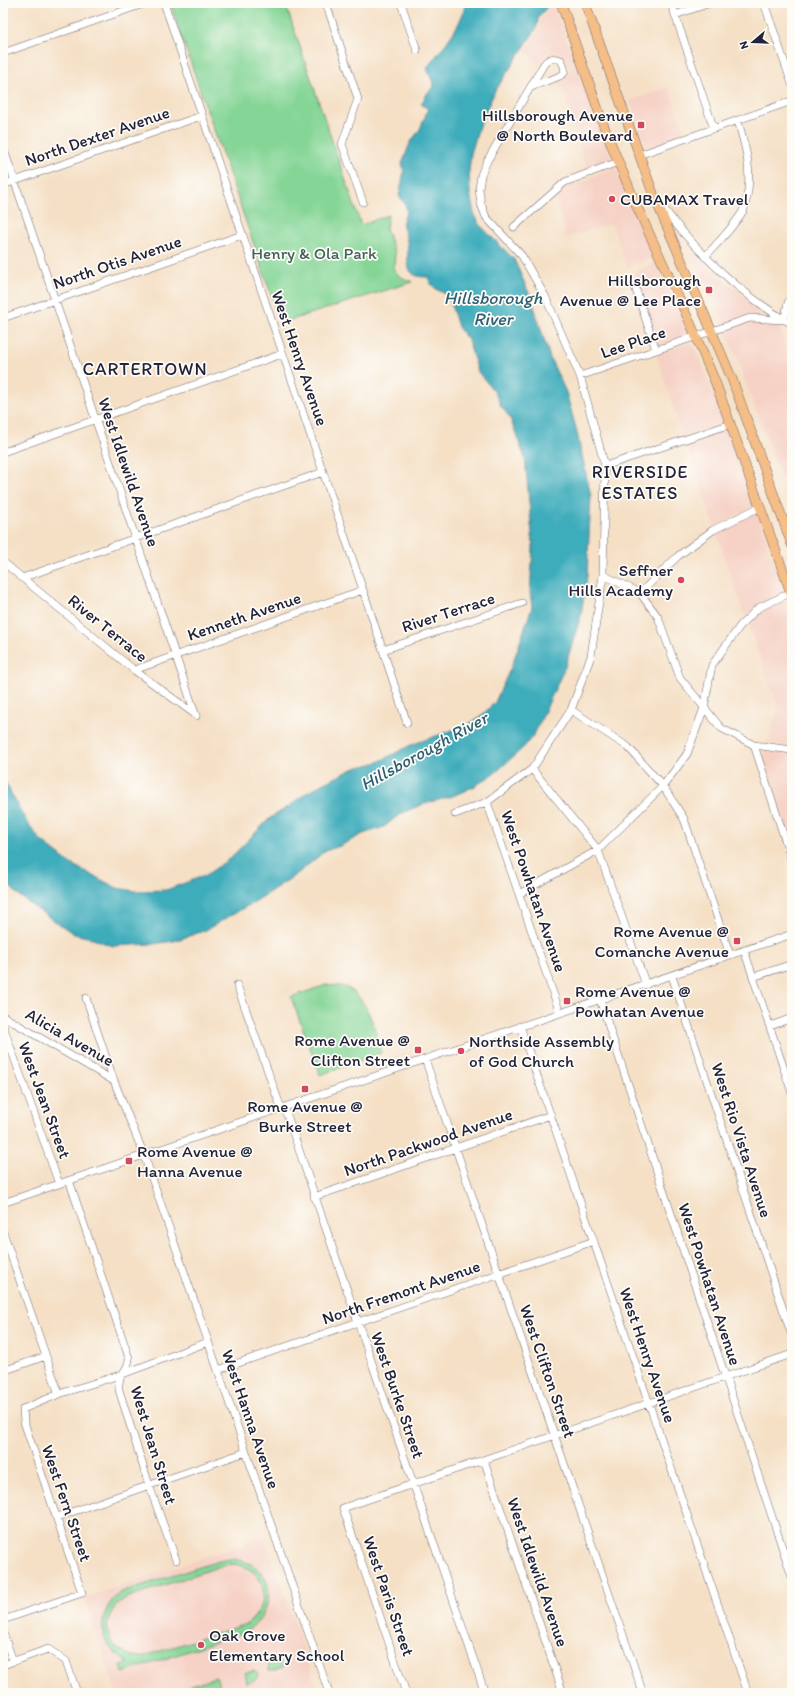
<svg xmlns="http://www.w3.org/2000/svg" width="795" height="1696" font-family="Itim,sans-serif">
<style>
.built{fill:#f6d1c5}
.green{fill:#84d596;stroke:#537c68;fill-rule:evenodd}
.water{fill:#3dacbb;stroke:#30677b}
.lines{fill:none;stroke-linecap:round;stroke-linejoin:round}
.minor-casing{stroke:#6c646c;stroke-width:8}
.major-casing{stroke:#6c646c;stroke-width:10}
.minor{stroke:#fff;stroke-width:7}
.major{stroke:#f6be87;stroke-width:9}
.poi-dot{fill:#d1495b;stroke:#fdfcf7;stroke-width:1.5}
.labels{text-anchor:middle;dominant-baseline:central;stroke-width:3.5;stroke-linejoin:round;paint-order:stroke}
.poi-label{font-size:17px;fill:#22223b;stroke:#fdfcf7;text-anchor:end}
.street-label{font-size:17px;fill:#22223b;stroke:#fdfcf7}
.park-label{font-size:17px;fill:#44615b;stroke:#fdfcf7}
.water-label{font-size:18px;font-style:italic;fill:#2e6075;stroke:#fdfcf7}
.neighbourhood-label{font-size:18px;letter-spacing:1px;fill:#22223b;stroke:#fdfcf7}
</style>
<rect width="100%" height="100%" fill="#fdfcf7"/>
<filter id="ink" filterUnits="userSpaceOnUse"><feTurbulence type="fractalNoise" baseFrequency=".025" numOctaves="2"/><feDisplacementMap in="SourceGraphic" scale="8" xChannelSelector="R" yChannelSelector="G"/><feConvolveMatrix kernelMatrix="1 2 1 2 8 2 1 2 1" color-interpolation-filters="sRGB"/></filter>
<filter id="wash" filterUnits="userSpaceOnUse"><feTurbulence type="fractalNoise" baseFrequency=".012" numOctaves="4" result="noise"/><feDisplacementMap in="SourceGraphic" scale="16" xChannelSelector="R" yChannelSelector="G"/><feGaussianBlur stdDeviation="0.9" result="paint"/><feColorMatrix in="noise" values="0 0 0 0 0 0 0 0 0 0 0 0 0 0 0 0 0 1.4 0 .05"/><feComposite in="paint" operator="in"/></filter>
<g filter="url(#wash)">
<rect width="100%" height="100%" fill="#f5e0c6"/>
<path class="built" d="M553,5L613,161L587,170L564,93L554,81L564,78L568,73V66L565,59L557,55L548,56L539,65L525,49L538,30L541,18Z
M668,87L686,136L647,149L630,101Z
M616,167L654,256L627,268L612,224L566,237L556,195L562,189L589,179V177Z
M690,252L768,315H748L724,323L713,296Z
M657,262L689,335L658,346L634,272Z
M750,321L778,324L792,367V505L726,330Z
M692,342L725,422L683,436L656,354Z
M727,428L754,506L714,526L686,442Z
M757,512L785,592L757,605L745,616L716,533Z
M787,598L792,612V747L767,743L778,708L748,623L761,611Z
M765,750L792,754V848L762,758Z
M264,1537L319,1693H117L84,1598Z"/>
<path class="green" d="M170,3H285L361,225L388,215L386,228L395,253L394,269L399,276L412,282L281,323Z
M326,985C332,986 340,985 345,987C367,995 377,1033 381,1053L320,1075L291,997Z
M230,1559C275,1561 281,1606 247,1631L123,1673L121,1665L129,1662C97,1648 94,1613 121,1592L222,1560ZM233,1564C268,1568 273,1604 247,1624L141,1657C105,1655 95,1617 126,1598L224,1565Z
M270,1657H278L283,1668L275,1671H269L268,1659Z
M254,1671L258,1674L257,1679L247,1683L245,1673Z
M216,1677L222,1693H194L191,1685Z"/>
<path class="water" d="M465,3H551L539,16L536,29L495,91L479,127L471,154L469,171L470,192L474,213L480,225L514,259L532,300L550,358L566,392L576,428L591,496L587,577L581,615L565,667L535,733L524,747L495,773L475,786L453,796L424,804L409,810L399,815L384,827L363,834L340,846L325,851L297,874L256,901L204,931L174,941L153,944L113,946L87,937L74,934L31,905L16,893L3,879V778L25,819L40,840L71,864L117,888L135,891L166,890L206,875L229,859L270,818L288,807L305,794L322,784L355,768L378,762L411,745L469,724L481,716L495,702L512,665L532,607L530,592L533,546L525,458L510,418L501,406L494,391L478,372L468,340L458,327L450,301L445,294L436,289L430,283L428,277C401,278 410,259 407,241C405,227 398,226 407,212L405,204L399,196L404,171L402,164L410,143L420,129L428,109L421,104L428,92L434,86L427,68C440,50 463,26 465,3Z"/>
</g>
<g filter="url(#ink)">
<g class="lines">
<defs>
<path id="minor" d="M164,3L363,590L407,723
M326,3L358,99L342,144L363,202
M401,3L417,50
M671,3L714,129
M764,3L792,84
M675,15L710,3
M3,53L146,3
M3,147L196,716
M639,155L792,101
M3,185L201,116
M660,204C696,251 740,295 792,324
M514,227L565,182L618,162
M705,257C718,242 733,228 743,211C746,205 747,197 748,190C751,164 745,146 738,121
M635,287L656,350
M3,318L242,235
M784,320L788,303L792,296
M580,376L750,318L784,320
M3,452L282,354
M605,466L731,424
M3,562L134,670L196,715
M603,575L640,593L658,617L680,678L721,728L754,745L792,861
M22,578L323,472
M640,593L678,556L713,530L760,507
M383,650L522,603
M134,670L363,590
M571,710L628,747L663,786L684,819L730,955
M754,745L792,750
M532,769L598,850L646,985
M487,802L560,1013
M455,814L487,802L532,769L571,710L591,656L603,575L605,466L580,376L545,296L522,256L486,217L481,204L479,189L481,175L487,161L544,64C549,58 553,57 561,60C563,64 566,68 564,73C562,77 537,83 530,88
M519,894L598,850L663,786L687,754L704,708L712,665L740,626L758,608L792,592
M744,950L792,1093
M672,976L792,1336
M753,977L792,964
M237,985L281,1108L286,1112L485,1693
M86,998L114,1081
M600,1000L792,1577
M3,1016L114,1081L144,1155L329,1693
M3,1026L59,1184
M520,1026L748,1693
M770,1026L792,1018
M425,1059L643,1693
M69,1180L129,1358C129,1372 117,1373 119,1390L149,1485L176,1560
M314,1197L551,1115
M3,1203L792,934
M3,1232L59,1394
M218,1370L594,1241
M3,1371L46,1356
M484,1460L563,1693
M57,1517L246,1452
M3,1620L82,1593L24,1422L23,1409L59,1394L120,1375L208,1342
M3,1633L13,1661
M3,1665L48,1649L66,1661L77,1693
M406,1693L343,1508L792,1354"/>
<path id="major" d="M561,3L606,132L638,209L692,327L716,384L792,596
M585,3L654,196L732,379L792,545"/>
</defs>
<use href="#minor" class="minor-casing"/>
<use href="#major" class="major-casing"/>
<use href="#minor" class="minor"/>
<use href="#major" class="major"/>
</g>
</g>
<g class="poi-dot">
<rect x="637" y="121" width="8" height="8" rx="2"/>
<circle cx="612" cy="199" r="4"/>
<rect x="705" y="286" width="8" height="8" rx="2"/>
<circle cx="681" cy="580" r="4"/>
<rect x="733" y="937" width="8" height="8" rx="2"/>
<rect x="563" y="997" width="8" height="8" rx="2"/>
<rect x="414" y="1046" width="8" height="8" rx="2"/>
<circle cx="461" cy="1051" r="4"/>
<rect x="301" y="1085" width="8" height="8" rx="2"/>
<rect x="125" y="1157" width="8" height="8" rx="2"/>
<circle cx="201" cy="1645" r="4"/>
</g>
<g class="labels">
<g class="poi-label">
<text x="633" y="115">Hillsborough Avenue<tspan x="633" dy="20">@ North Boulevard</tspan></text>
<text x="620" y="199" text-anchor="start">CUBAMAX Travel</text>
<text x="701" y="280">Hillsborough<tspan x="701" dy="20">Avenue @ Lee Place</tspan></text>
<text x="673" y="570">Seffner<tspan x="673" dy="20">Hills Academy</tspan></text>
<text x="729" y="931">Rome Avenue @<tspan x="729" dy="20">Comanche Avenue</tspan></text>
<text x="575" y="991" text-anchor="start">Rome Avenue @<tspan x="575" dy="20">Powhatan Avenue</tspan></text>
<text x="410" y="1040">Rome Avenue @<tspan x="410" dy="20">Clifton Street</tspan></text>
<text x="469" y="1041" text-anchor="start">Northside Assembly<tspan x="469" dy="20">of God Church</tspan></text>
<text x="305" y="1106" text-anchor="middle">Rome Avenue @<tspan x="305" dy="20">Burke Street</tspan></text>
<text x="137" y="1151" text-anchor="start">Rome Avenue @<tspan x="137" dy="20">Hanna Avenue</tspan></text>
<text x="209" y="1635" text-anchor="start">Oak Grove<tspan x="209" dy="20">Elementary School</tspan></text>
</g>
<g class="street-label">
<text transform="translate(97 136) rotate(-19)">North Dexter Avenue</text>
<text transform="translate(117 262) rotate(-19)">North Otis Avenue</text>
<text transform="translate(633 342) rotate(-19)">Lee Place</text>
<text transform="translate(300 358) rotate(71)">West Henry Avenue</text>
<text transform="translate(129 472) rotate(71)">West Idlewild Avenue</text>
<text transform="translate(448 612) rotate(-18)">River Terrace</text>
<text transform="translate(244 616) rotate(-19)">Kenneth Avenue</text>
<text transform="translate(108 628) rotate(39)">River Terrace</text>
<text transform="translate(534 891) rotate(71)">West Powhatan Avenue</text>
<text transform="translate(70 1037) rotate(30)">Alicia Avenue</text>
<text transform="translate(45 1100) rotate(70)">West Jean Street</text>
<text transform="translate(742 1140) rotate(72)">West Rio Vista Avenue</text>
<text transform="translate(428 1142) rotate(-19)">North Packwood Avenue</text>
<text transform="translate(710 1284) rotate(72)">West Powhatan Avenue</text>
<text transform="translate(401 1292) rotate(-19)">North Fremont Avenue</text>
<text transform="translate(648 1355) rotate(71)">West Henry Avenue</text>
<text transform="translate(548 1371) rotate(71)">West Clifton Street</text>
<text transform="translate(398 1395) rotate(71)">West Burke Street</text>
<text transform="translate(251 1419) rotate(71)">West Hanna Avenue</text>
<text transform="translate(154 1445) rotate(73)">West Jean Street</text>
<text transform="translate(67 1503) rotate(71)">West Fern Street</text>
<text transform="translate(538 1572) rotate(71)">West Idlewild Avenue</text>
<text transform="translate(389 1596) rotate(71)">West Paris Street</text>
</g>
<g class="park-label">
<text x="314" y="253">Henry &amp; Ola Park</text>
</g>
<g class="water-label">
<text x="493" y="298">Hillsborough<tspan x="493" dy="21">River</tspan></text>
<text transform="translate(424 751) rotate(-29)">Hillsborough River</text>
</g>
<g class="neighbourhood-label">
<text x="145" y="369">CARTERTOWN</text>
<text x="640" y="472">RIVERSIDE<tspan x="640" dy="21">ESTATES</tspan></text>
</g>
</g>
<rect width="795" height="1696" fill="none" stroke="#fdfcf7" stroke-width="16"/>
<g transform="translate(753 42) rotate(251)" stroke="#fdfcf7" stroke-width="3" paint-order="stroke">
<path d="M0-3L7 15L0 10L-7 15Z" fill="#22223b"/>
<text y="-6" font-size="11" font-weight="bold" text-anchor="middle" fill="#22223b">N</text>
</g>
</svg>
